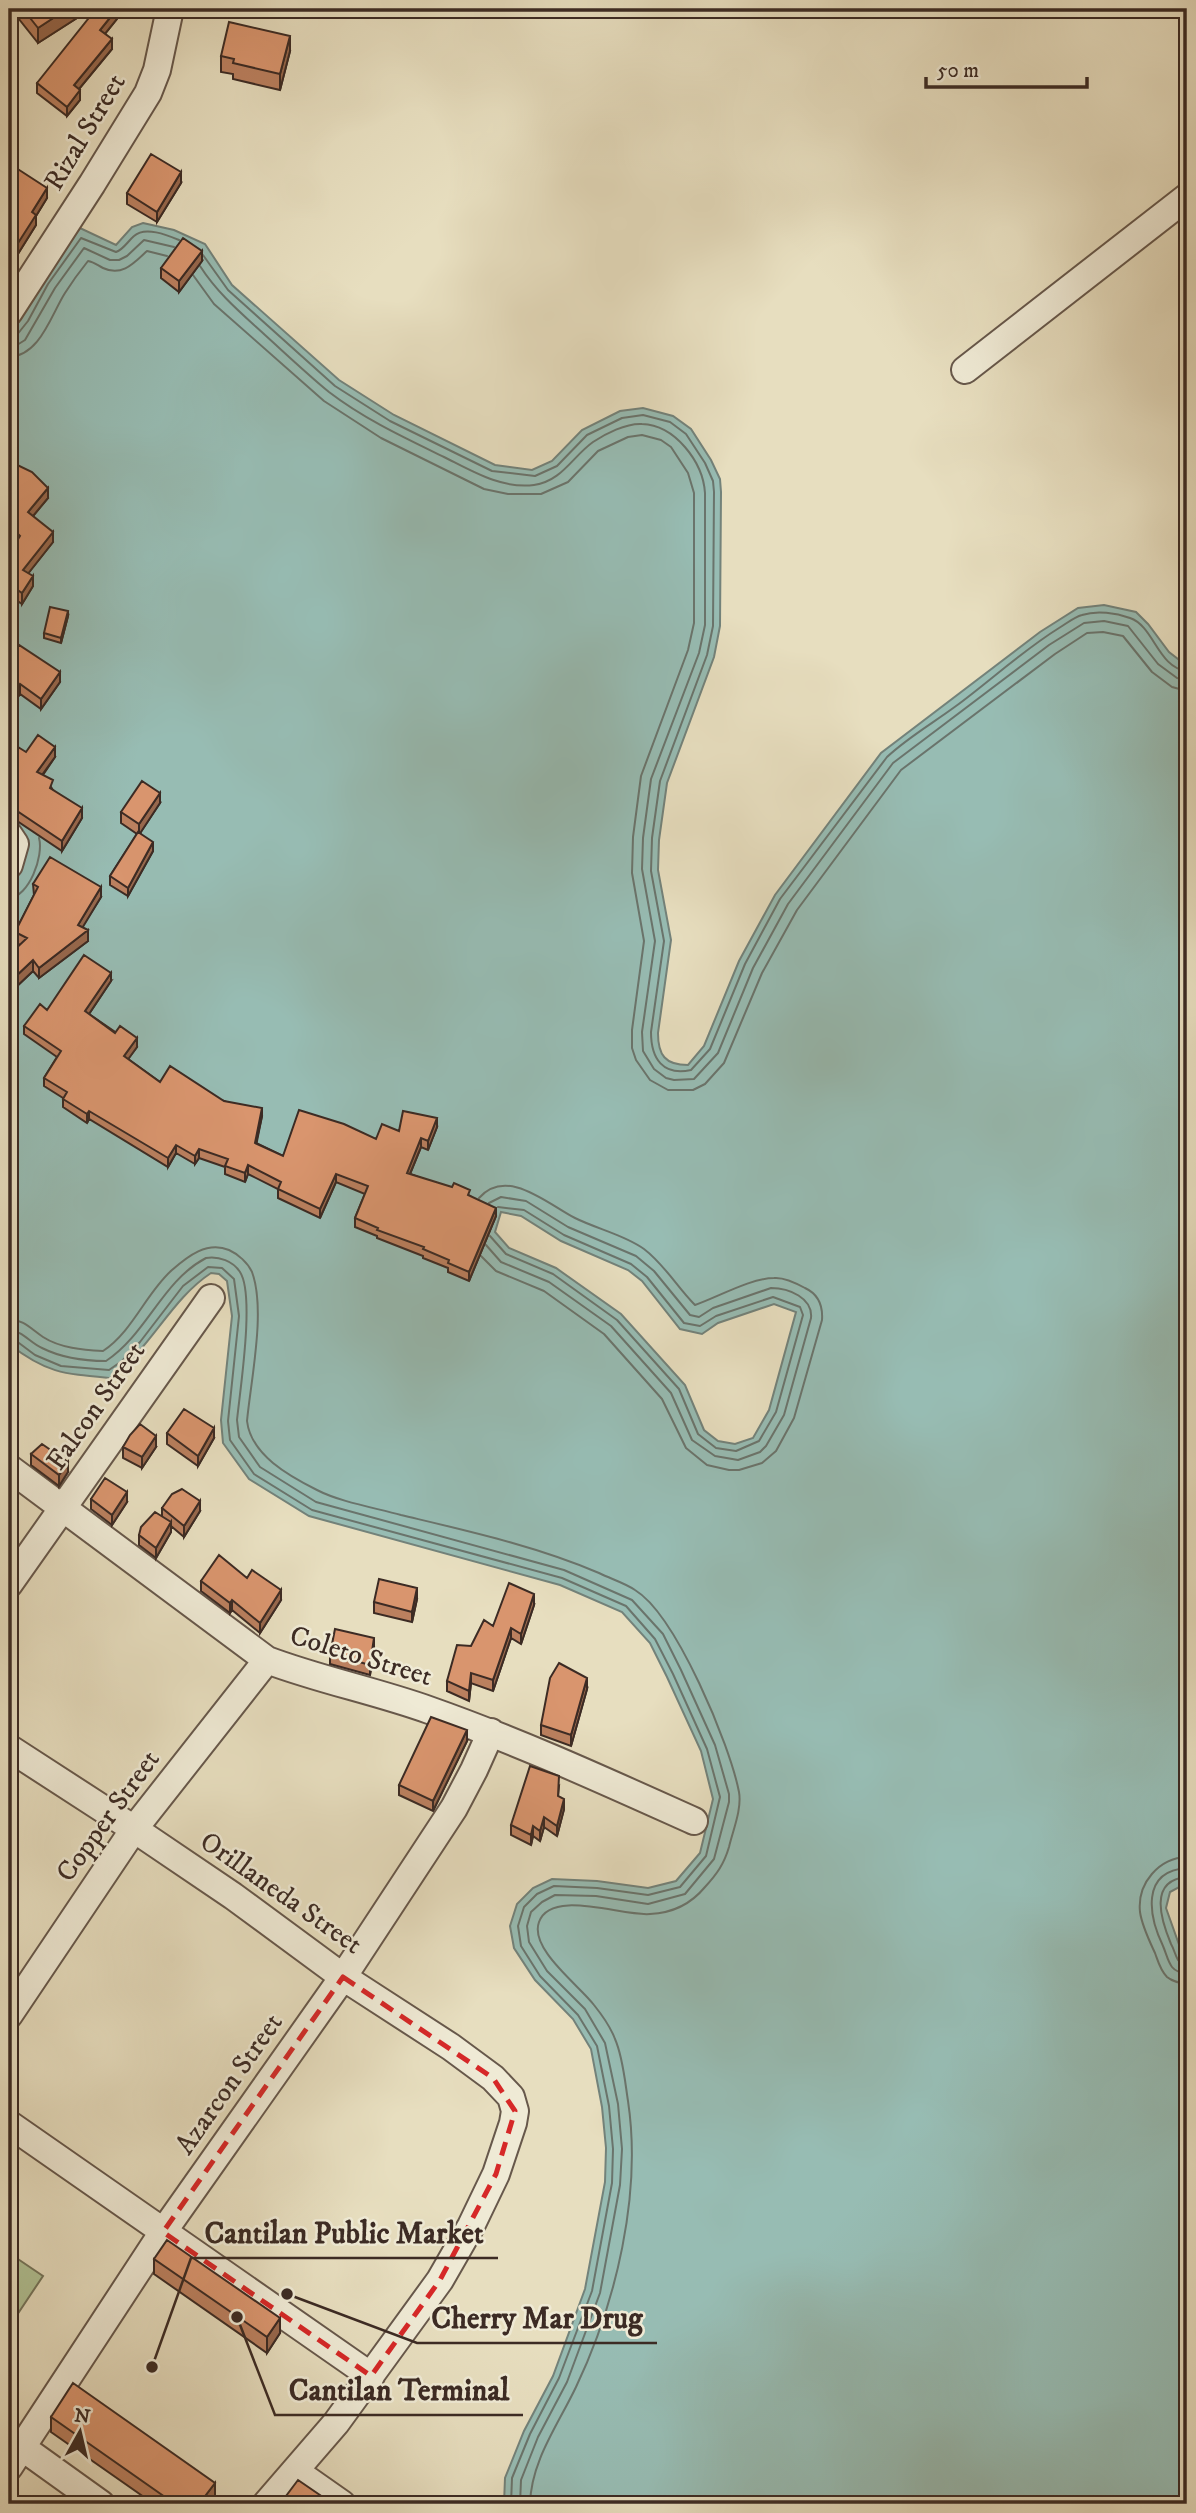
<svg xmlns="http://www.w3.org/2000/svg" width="1196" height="2513" font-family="'IM FELL DW Pica',serif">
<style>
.garden{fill:#b1c295;stroke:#76765c;stroke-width:2}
.water{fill:#97bcb3;stroke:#73827a;stroke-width:2;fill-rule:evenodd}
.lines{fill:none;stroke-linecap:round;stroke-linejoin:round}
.shore{stroke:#6a746c;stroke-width:2}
.minor-casing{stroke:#67584b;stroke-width:30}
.minor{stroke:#efead5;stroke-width:26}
.wall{fill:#bb805f;stroke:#3c2b24;stroke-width:2}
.shaded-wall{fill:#98684d;stroke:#3c2b24;stroke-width:2}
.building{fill:#d9956e;stroke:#3c2b24;stroke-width:2}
.marked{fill:none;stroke:#d62828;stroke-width:5;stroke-dasharray:14 9;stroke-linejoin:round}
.labels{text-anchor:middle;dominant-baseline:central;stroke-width:5;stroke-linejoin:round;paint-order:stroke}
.street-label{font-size:28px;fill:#3c2b24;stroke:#efead5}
.leader{fill:none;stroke:#3c2b24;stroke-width:2.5}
.callout-dot{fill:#3c2b24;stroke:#efead5;stroke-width:2.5}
.callout-label{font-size:30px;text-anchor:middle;font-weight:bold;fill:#3c2b24;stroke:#efead5;stroke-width:5;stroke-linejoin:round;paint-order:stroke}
</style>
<rect width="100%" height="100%" fill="#e7debf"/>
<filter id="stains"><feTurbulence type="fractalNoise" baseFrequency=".00286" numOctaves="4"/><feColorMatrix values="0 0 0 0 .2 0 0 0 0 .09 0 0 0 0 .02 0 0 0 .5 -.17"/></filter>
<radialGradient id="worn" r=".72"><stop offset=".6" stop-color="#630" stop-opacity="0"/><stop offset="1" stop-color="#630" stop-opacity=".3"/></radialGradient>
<path class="garden" d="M9,2253L43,2276L9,2327Z"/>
<path class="water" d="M143,223L174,230L205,244L232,285L339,380L394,415L495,465L532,470L552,461L582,430L620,411L643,408L673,416L691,429L711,460L720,479L721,492L720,626L714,657L667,783L659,840L658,870L671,940L658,1033C658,1055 665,1065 688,1065L704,1046L739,961L775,895L881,753L1040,632L1078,608L1104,605L1136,612L1148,624L1169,652L1187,666V1883L1170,1892L1166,1908L1187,1967V2504H504L505,2478L524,2431L553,2376L585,2289L605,2182L606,2148L602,2107L591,2049L573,2019L535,1980L514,1948L510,1926L517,1904L533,1888L552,1879L597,1881L648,1888L676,1881L700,1853L713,1799L701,1751L667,1677L650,1643L622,1612L560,1585L309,1516L249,1479L223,1443L221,1420L232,1316L227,1281L219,1274L211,1273C170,1300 151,1349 110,1378C64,1374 46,1373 9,1344V888L25,848L9,827V335C32,299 54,263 80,228L116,245L132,227ZM501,1212L521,1216L561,1241L628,1270L642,1281L680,1329L702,1334L718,1323L774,1304L796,1312L769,1410L753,1438L735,1444L718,1441L704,1430L685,1385L621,1314L556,1268L509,1248L495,1232Z"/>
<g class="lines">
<path class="shore" d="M203,255L228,290L335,386L390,421L492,471L535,476L557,466L587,435L622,418L643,415L670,422L686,434L705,463L713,481L714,492L713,626L707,655L660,781L652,838L651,871L664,941L651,1032C651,1059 663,1076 691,1070L710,1049L745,964L780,899L887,757C907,738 933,723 956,706C990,681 1022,651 1059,628C1066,624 1074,617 1082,615C1097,610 1116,613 1130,618C1154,626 1158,668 1187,671
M200,266C218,294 241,313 265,335C286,354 307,374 329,392C364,419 405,438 444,457C472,471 501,489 534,485C562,481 572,457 593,442C605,434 626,423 642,424C675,425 703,462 705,493V625L699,653L651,779L643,838L642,869L655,941L642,1032L643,1051L654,1069L666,1078L674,1080L694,1079L718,1053L753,968L788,904L893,763L1049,645L1084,623L1104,621L1128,626L1158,664L1177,678L1187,680
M193,275L214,304L324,401L381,438L484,489L508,494H541L568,482L598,451L628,437L642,435L661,440L671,447L688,473L694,493V623L688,650L641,776L633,837L632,873L644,941L632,1030V1048L636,1060L650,1080L668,1090H693L705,1084L724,1063L762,973L797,910L901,770L1055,654L1087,633L1103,632L1123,636L1152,672L1172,687L1187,691
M9,338L16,336L28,321L48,284L81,238L116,252C124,249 127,242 134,236C145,226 167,235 179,240
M9,347L17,345L25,340L55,288L84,248L110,260H119L127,256L144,240L174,247
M9,357C40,356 51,315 65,293C72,282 80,271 88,261C94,262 97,265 103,268C122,277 134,263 147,251L167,256
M9,898C29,897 44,856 39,838
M479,1198C507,1166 549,1205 575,1218C597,1229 625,1235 644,1249C665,1265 677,1287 695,1305C716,1298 751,1278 774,1278C784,1277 796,1283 805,1288C818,1294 823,1306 822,1320L794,1418L776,1451L762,1463L739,1470H729L707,1465L686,1448L662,1399L604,1334L544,1291L496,1271L481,1256
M490,1236L506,1254L553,1274L617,1320L679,1389L698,1434L716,1448L736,1451L759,1441L776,1412L803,1315L800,1307L773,1297L716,1316L700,1326L684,1323L647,1277L631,1264L564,1235L524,1210L498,1207
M486,1245L501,1262L549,1282L611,1326L671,1393L692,1440L715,1456L738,1460L760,1452L766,1446L784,1415L811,1318C813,1298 789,1288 771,1288L713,1308L699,1317L690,1315L654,1271L636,1256L568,1227L526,1201L501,1197L489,1203
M9,1319C24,1320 31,1329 43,1337C60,1348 83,1350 103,1351C133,1331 146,1293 172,1270C188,1256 207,1241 229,1250C238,1254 248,1263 252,1272C266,1310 251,1379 247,1421C251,1455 289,1476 317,1490C340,1502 376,1508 401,1515C468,1531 536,1546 599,1573C611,1579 625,1583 635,1590C676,1615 730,1745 739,1792C742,1809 733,1830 729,1847C724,1864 717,1874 705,1887C691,1904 673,1913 650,1914C624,1917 551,1888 539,1922C529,1949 580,1986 594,2005C602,2015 611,2028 615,2039C623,2057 625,2082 628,2101C642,2194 616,2303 576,2387C558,2425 531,2461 530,2504
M9,1330C23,1331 30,1343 42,1348C62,1358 84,1361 106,1361C147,1334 162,1281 206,1258C219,1256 233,1261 240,1272C255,1295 240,1390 237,1420L239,1437L260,1467L316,1502L564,1570L632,1600L663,1634L681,1670L715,1745L729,1794V1802L714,1859L685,1894L648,1904L596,1896L555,1895L542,1902L531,1912L527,1926L529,1942L547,1971L585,2009L605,2043L618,2104L622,2149L620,2185L600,2293L567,2382L538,2437L521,2480L520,2504
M9,1339L15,1340L35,1355L61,1366L109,1370L122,1361L140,1342L183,1286L208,1267L222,1268L234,1279L239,1316L228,1421L230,1440L254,1474L312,1510L562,1578L626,1606L655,1639L673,1674L707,1749L720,1797L706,1856L680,1887L648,1895L597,1888L554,1886L537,1894L524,1907L518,1926L521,1946L540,1976L578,2015L597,2046L609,2106L613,2149L612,2183L592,2291L559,2378L530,2434L512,2478L511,2504
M1187,1857C1159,1858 1137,1883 1140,1912C1142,1926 1149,1940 1155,1953C1158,1961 1160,1970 1167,1977C1173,1982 1180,1983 1187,1984
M1187,1868C1140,1871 1149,1917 1163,1946C1166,1953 1168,1962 1172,1967C1176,1972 1181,1973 1187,1973
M1187,1877C1148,1880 1161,1920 1171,1944C1174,1949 1175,1955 1178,1960C1181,1964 1182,1964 1187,1964"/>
<defs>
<path id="minor" d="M9,312L92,184L148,93L157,70L170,9
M965,370L1187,197
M9,835L15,844L9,865
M9,1468L267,1660C320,1680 376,1691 429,1710C520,1742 607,1782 694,1821
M9,1584L211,1298
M9,1748L134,1829L233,1896L343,1977L451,2047L493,2078L511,2097L515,2111L513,2123L496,2174L471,2226L440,2280L336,2423L266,2504
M9,2015L134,1829L267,1660
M9,2124L371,2376
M9,2438L101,2504
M9,2467L163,2232L343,1977L454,1808L474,1770L491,1732
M295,2471L342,2504"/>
</defs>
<use href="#minor" class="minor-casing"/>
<use href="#minor" class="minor"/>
</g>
<path class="wall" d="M11,9H91L38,43Z
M117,19L105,34L112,49L79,89L80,100L67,116L37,93V83Z
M290,51L280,90L233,79V74L221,72V56Z
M9,166L47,198L36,216V225L11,265L9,264Z
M181,183L157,222L127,204V193Z
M202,261L179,292L161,278V268Z
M9,461L48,498L33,516L53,542L28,573L33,586L22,604L9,595V554L16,542L9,535Z
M68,616L61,643L44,638V633Z
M9,643L60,682L41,709L20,694L9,710Z
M26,752L55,757L43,775L53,790L82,818L62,851L17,821L9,820V760Z
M160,803L140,833L153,851L128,896L110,885V876L137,834L121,823V812Z
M33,884L101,897L82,927L88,941L39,978L33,971L14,989L9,983V955L20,945L15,942V932L34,895Z
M111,981L89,1014L137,1047L128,1059L160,1082L224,1101L262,1116L256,1143L283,1156L376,1139L399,1131L437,1127L428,1150L421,1147L410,1174L470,1196L496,1216L469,1281L448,1272V1268L423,1258V1256L377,1238V1236L355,1227V1218L365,1194L336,1182L320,1218L278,1198V1189L248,1174L245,1182L225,1174V1167L199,1158L195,1164L176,1153L168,1167L89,1119L87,1123L63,1107V1098L44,1086V1078L57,1057L24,1034V1026L47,1010Z
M167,1433L214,1438L198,1466L167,1444Z
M123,1447H156L142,1468L123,1458Z
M31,1454L68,1472L59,1486L31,1465Z
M91,1499L127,1502L112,1525L91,1509Z
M162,1508L200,1511L184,1537L171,1526V1532L156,1558L139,1545V1535L162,1516Z
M247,1578L281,1600L260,1633L232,1610L230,1613L201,1591V1581Z
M417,1599L412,1622L374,1613V1602Z
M534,1605L521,1644L511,1638L493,1691L471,1683L469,1701L447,1691V1681L471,1646L493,1626Z
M374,1648L370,1675L330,1664V1654Z
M587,1689L571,1746L541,1735V1725Z
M467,1741L433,1811L399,1795V1785Z
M559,1786L558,1797L564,1809L557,1836L544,1827L540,1841L533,1836L531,1845L511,1835V1825Z
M154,2259L280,2333L267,2353L154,2274Z
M51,2417L215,2498L210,2504H154L51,2432Z"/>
<path class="shaded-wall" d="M67,9H91L38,43V28Z
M117,9V19L100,40V30Z
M290,36V51L280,90V74Z
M112,39V49L74,95V85Z
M80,90V100L67,116V107Z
M181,172V183L157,222V212Z
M47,188V198L36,216V225L11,265V254L32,212Z
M202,251V261L179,292V281Z
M48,488V498L28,522V512Z
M53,532V542L23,580V570Z
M33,576V586L22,604V593Z
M68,611V616L61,643V638Z
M60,672V682L41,709V699Z
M20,684V694L9,710V700Z
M55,747V757L37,782V772Z
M160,793V803L139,835V824Z
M82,808V818L62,851V841Z
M153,842V851L128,896V888Z
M101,887V897L78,935V925Z
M88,930V941L39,978V968Z
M33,960V971L14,989V978Z
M111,973V981L85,1020V1011Z
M137,1038V1047L124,1065V1056Z
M262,1108V1116L255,1151V1143Z
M89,1111V1119L87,1123V1114Z
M437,1118V1127L428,1150V1141Z
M421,1138V1147L407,1181V1173Z
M176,1145V1153L168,1167V1158Z
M199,1149V1158L195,1164V1156Z
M248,1165V1174L245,1182V1173Z
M336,1174V1182L320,1218V1209Z
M496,1208V1216L469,1281V1272Z
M214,1428V1438L198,1466V1456Z
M156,1436V1447L142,1468V1457Z
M68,1462V1472L59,1486V1475Z
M127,1492V1502L112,1525V1515Z
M200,1501V1511L184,1537V1526Z
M171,1522V1532L156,1558V1548Z
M417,1588V1599L412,1622V1612Z
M281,1590V1600L260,1633V1623Z
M534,1594V1605L521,1644V1634Z
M232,1600V1610L230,1613V1603Z
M511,1628V1638L493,1691V1680Z
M374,1638V1648L370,1675V1665Z
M471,1673V1683L469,1701V1691Z
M587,1678V1689L571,1746V1735Z
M467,1730V1741L433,1811V1801Z
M564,1799V1809L557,1836V1826Z
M544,1817V1827L540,1841V1831Z
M533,1826V1836L531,1845V1835Z
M280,2318V2333L267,2353V2337Z
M215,2483V2498L210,2504H199Z"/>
<path class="building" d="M23,9H67L38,28Z
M96,9H117L100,30L112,39L74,85L80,90L67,107L37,83Z
M229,22L290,36L280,74L233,63L234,59L221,56Z
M151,154L181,172L157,212L127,193Z
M10,164L47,188L32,212L36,215L11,254L9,253V196L11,192L9,191V166Z
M183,238L202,251L179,281L161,268Z
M9,461L32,472L48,488L28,512L53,532L23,570L33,576L22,593L9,584V554L20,536L9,525Z
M50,607L68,611L61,638L44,633Z
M9,643L17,648L19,645L60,672L41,699L20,684L9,700Z
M38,735L55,747L37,772L53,780L50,788L82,808L62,841L17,811L9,810V760L18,747L26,752Z
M142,781L160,793L139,824L121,812Z
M138,832L153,842L128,888L110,876Z
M50,857L101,887L78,925L88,930L39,968L33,960L14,978L9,972V955L27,938L15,932L38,887L33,884Z
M84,955L111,973L85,1011L115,1033L120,1026L137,1038L124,1056L160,1082L170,1066L224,1101L262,1108L255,1143L283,1156L299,1110L344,1124L376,1139L382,1124L399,1131L403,1111L437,1118L428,1141L421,1138L407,1173L452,1187L454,1183L470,1190L468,1195L496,1208L469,1272L448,1263L449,1260L423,1249L424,1247L377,1230L378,1228L355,1218L368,1186L336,1174L320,1209L278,1189L281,1182L248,1165L245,1173L225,1166L228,1159L199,1149L195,1156L176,1145L168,1158L89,1111L87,1114L63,1099L67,1092L44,1078L61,1051L24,1026L40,1004L47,1010Z
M184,1409L214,1428L198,1456L167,1433Z
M140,1424L156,1436L142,1457L123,1447L130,1435Z
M42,1444L68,1462L59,1475L31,1454Z
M105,1478L127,1492L112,1515L91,1499Z
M182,1489L200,1501L184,1526L162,1508L172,1494Z
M155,1512L171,1522L156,1548L139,1535L141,1527Z
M219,1555L247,1578L252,1570L281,1590L260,1623L232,1600L230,1603L201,1581Z
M379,1579L417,1588L412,1612L374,1602Z
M509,1583L534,1594L521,1634L511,1628L493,1680L471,1673L469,1691L447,1681L457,1645L471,1646L484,1620L493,1626Z
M335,1629L374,1638L370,1665L330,1654Z
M559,1663L587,1678L571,1735L541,1725L550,1678Z
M431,1717L467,1730L433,1801L399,1785Z
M530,1766L559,1776L558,1796L564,1799L557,1826L544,1817L540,1831L533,1826L531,1835L511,1825Z
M167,2240L280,2318L267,2337L154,2259Z
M73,2383L215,2483L199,2504H175L51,2417Z
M298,2480L333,2504H280Z"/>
<path class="marked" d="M343,1977L493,2078L515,2111L496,2174L440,2280L371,2376L163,2232Z"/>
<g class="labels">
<g class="street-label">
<text transform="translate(85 132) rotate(-59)">Rizal Street</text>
<text transform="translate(96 1406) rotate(-55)">Falcon Street</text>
<text transform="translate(361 1656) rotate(17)">Coleto Street</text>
<text transform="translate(108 1816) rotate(-54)">Copper Street</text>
<text transform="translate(281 1893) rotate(35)">Orillaneda Street</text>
<text transform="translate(229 2084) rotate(-55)">Azarcon Street</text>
</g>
</g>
<path class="leader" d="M152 2367L191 2258H498M287 2294L417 2343H657M237 2317L275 2415H523"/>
<g class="callout-dot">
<circle cx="152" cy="2367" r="7"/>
<circle cx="287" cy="2294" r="7"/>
<circle cx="237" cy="2317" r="7"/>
</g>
<g class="callout-label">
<text x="344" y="2243">Cantilan Public Market</text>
<text x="537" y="2328">Cherry Mar Drug</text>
<text x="399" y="2400">Cantilan Terminal</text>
</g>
<rect width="1196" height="2513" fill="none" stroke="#e7debf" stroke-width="35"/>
<rect x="10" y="10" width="1175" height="2492" fill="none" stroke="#3c2b24" stroke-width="3.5"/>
<rect x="18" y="18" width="1161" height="2478" fill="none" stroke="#3c2b24" stroke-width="2"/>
<g transform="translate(80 2432) rotate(8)" stroke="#efead5" stroke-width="5" paint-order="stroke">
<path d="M0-5L12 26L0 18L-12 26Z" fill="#3c2b24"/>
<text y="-10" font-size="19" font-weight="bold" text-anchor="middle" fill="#3c2b24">N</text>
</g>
<path d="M926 77v10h161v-10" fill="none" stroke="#3c2b24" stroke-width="3.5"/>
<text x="937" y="77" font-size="21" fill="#3c2b24" stroke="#efead5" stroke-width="5" paint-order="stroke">50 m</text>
<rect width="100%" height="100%" filter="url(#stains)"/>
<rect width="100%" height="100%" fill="url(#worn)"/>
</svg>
